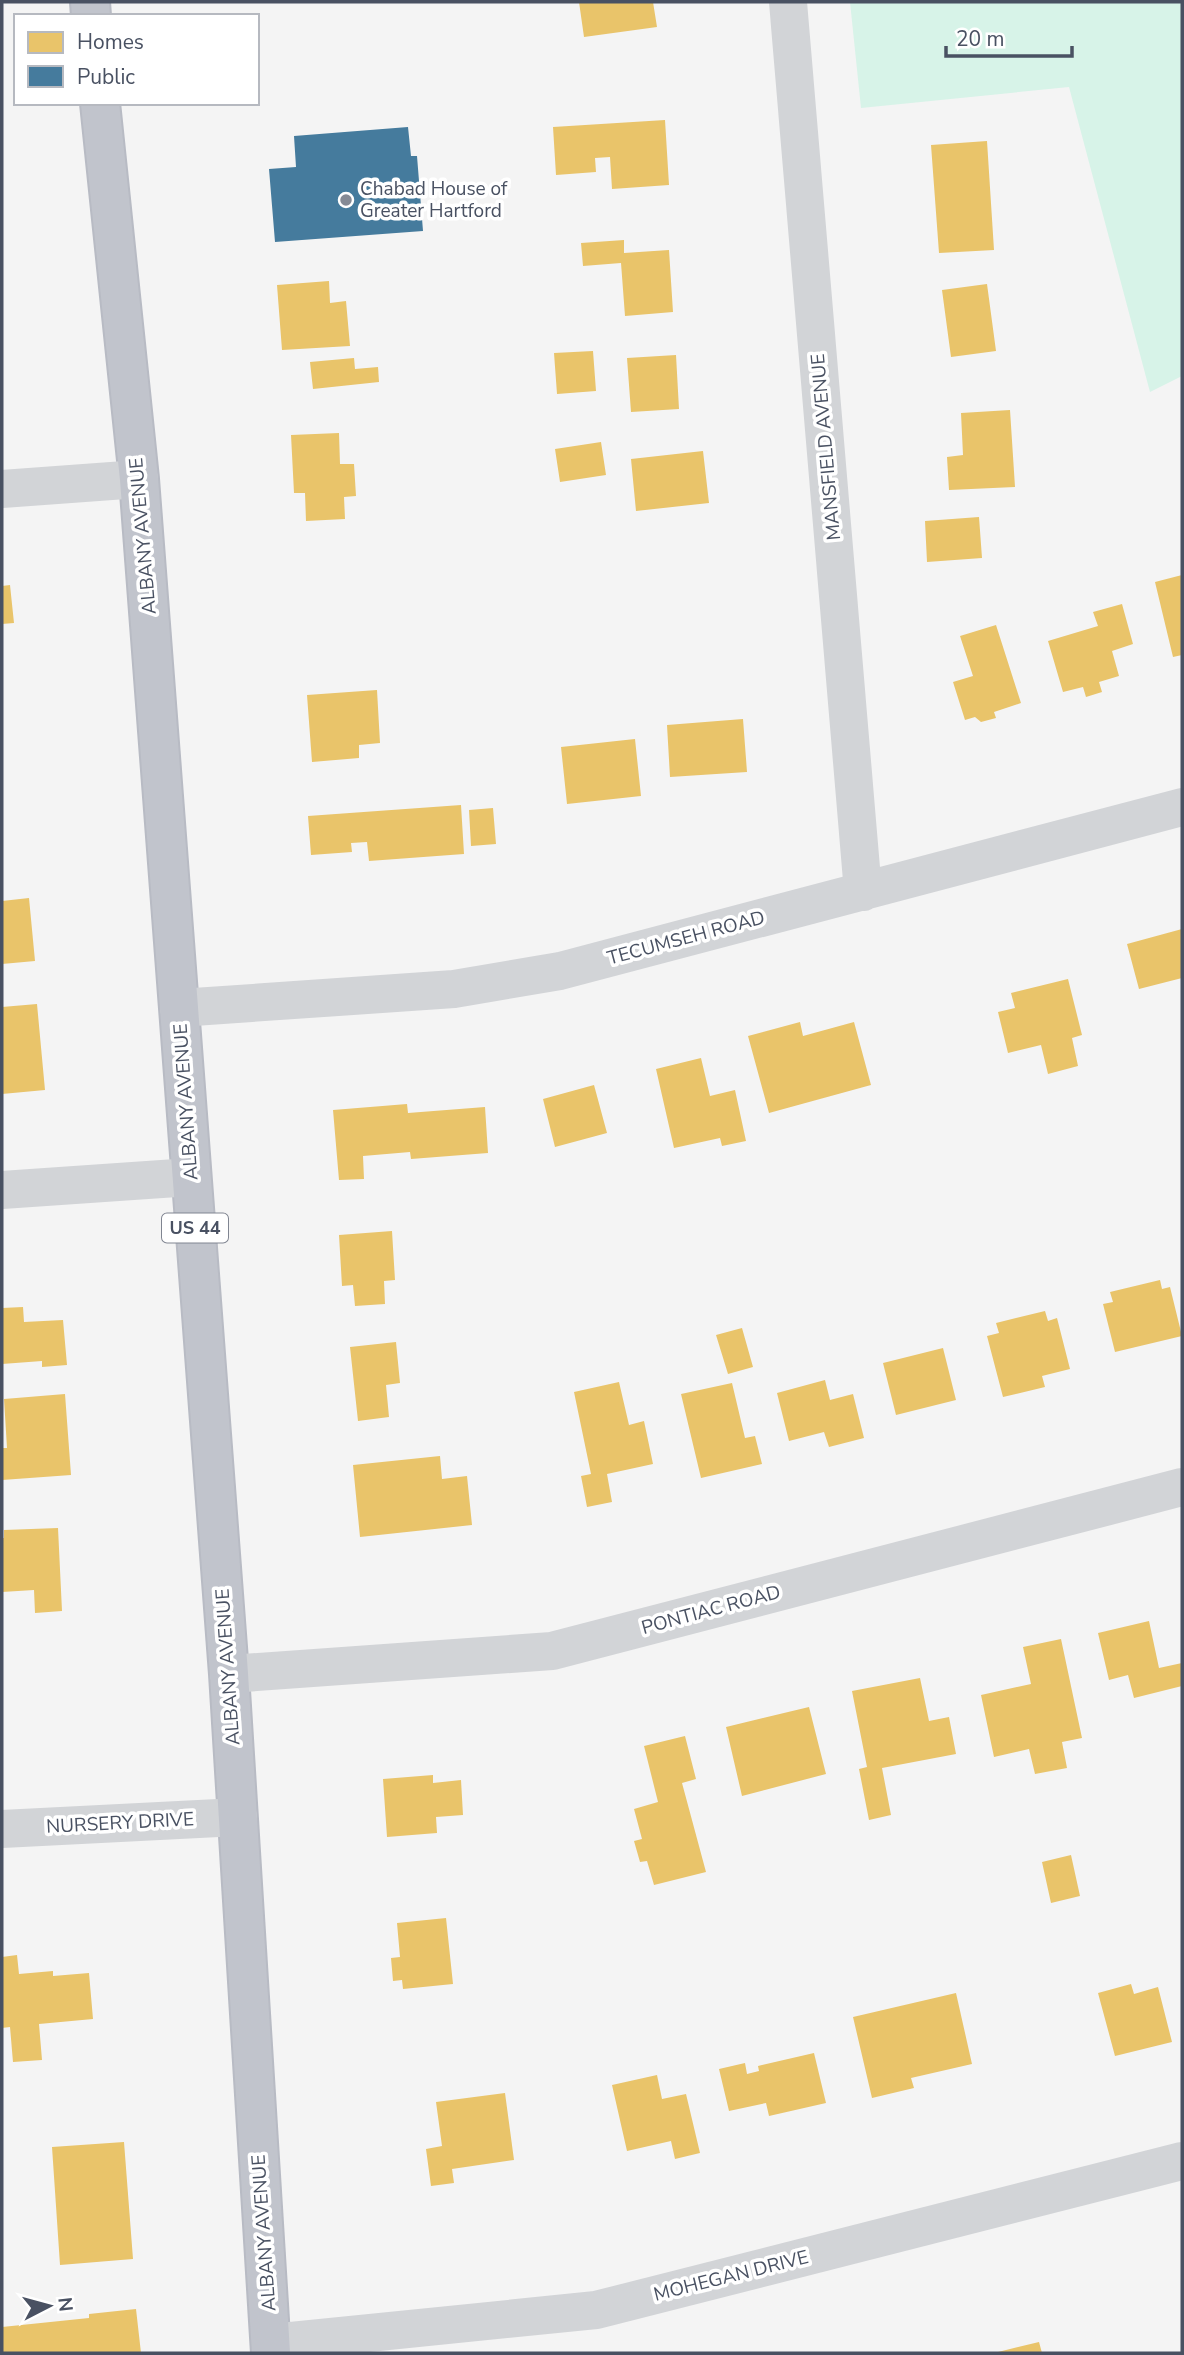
<svg xmlns="http://www.w3.org/2000/svg" width="1184" height="2355" font-family="'Nunito Sans',sans-serif">
<style>
.green{fill:#d7f3e8}
.homes{fill:#e9c46a}
.public{fill:#457b9d}
.lines{fill:none;stroke-linecap:round;stroke-linejoin:round}
.highway-casing{stroke:#b8bbc4;stroke-width:42}
.minor{stroke:#d2d4d7;stroke-width:38}
.highway{stroke:#c1c4cc;stroke-width:38}
.poi-dot{fill:#858a95;stroke:#fff;stroke-width:2.5}
.labels{text-anchor:middle;dominant-baseline:central;stroke-width:7;stroke-linejoin:round;paint-order:stroke}
.shield{fill:#fff;stroke:#808591;stroke-width:2}
.shield-label{font-size:18px;font-weight:bold;fill:#495162}
.poi-label{font-size:19px;fill:#495162;stroke:#fff;text-anchor:start}
.street-label{font-size:19px;fill:#495162;stroke:#fff}
</style>
<rect width="100%" height="100%" fill="#f4f4f4"/>
<path class="green" d="M850,2H1182V376L1150,392L1069,87L861,108Z"/>
<path class="homes" d="M579,2H653L657,27L584,37Z
M665,120L669,185L612,189L610,157L595,158L596,172L556,175L553,127Z
M987,141L994,250L939,253L931,145Z
M624,240V253L669,250L673,312L625,316L621,263L583,266L581,243Z
M329,281L330,303L346,301L350,346L282,350L277,285Z
M987,284L996,351L951,357L942,290Z
M593,351L596,391L557,394L554,353Z
M676,355L679,409L631,412L627,358Z
M354,358L355,369L378,367L379,382L313,389L310,362Z
M1010,410L1015,487L949,490L947,457L963,455L961,413Z
M339,433L340,464H354L356,496L344,497L345,519L306,521L305,493H294L291,435Z
M601,442L606,475L560,482L555,449Z
M703,451L709,503L636,511L631,459Z
M979,517L982,558L927,562L925,521Z
M1182,575V655L1173,657L1155,582Z
M10,585L14,623L2,624V586Z
M1122,604L1133,644L1112,651L1119,676L1099,682L1102,692L1086,697L1083,687L1063,692L1048,641L1098,626L1093,612Z
M996,625L1021,703L994,712L996,718L981,722L975,717L965,720L953,682L973,676L960,636Z
M377,690L380,743L359,745V758L312,762L307,695Z
M743,719L747,772L670,777L667,725Z
M635,739L641,796L567,804L561,747Z
M461,805L464,854L369,861L367,842L351,843L352,852L311,855L308,816Z
M493,808L496,844L471,846L469,810Z
M29,898L35,961L2,964V901Z
M1182,929V978L1139,989L1127,944Z
M1068,979L1082,1035L1072,1038L1078,1066L1048,1074L1041,1045L1008,1053L998,1012L1015,1008L1011,993Z
M37,1004L45,1090L2,1094V1007Z
M800,1022L803,1036L854,1022L871,1085L769,1113L748,1036Z
M701,1058L710,1096L735,1090L746,1141L722,1146L720,1138L674,1148L656,1069Z
M594,1085L607,1133L555,1147L543,1099Z
M407,1104L408,1113L485,1107L488,1153L411,1159L410,1152L363,1156L364,1179L339,1180L333,1110Z
M392,1231L395,1280L384,1281L385,1304L355,1306L353,1285L342,1286L339,1235Z
M1160,1280L1162,1289L1170,1287L1182,1336L1115,1352L1103,1304L1113,1302L1110,1292Z
M23,1307L24,1322L63,1320L67,1365L42,1367V1361L2,1364V1308Z
M1045,1311L1048,1321L1057,1318L1070,1369L1042,1376L1045,1387L1003,1397L987,1336L999,1333L996,1323Z
M742,1328L753,1367L728,1374L716,1335Z
M396,1342L400,1383L386,1385L389,1417L358,1421L350,1347Z
M943,1348L956,1400L896,1415L883,1363Z
M825,1380L830,1400L853,1394L864,1438L829,1447L824,1432L789,1441L777,1393Z
M619,1382L629,1425L644,1421L653,1464L607,1474L612,1502L587,1507L581,1476L591,1474L574,1392Z
M732,1383L745,1438L755,1436L762,1464L701,1478L681,1394Z
M65,1394L71,1475L2,1480V1448H7L4,1399Z
M440,1456L442,1479L467,1476L472,1525L360,1537L353,1465Z
M58,1528L62,1611L35,1613L34,1590L2,1592V1538H4V1530Z
M1149,1621L1159,1668L1182,1663V1686L1134,1698L1128,1675L1109,1680L1098,1633Z
M1061,1639L1082,1738L1062,1742L1067,1768L1035,1774L1029,1749L994,1757L981,1695L1031,1684L1023,1647Z
M920,1678L929,1721L949,1717L956,1754L882,1768L891,1815L869,1820L859,1769L867,1767L852,1691Z
M809,1707L826,1774L742,1796L726,1727Z
M685,1736L696,1779L682,1783L706,1872L654,1885L647,1861L640,1862L634,1841L642,1839L634,1809L658,1802L644,1746Z
M433,1775V1783L461,1780L463,1815L436,1817L437,1833L387,1837L383,1779Z
M1071,1855L1080,1896L1051,1903L1042,1862Z
M446,1918L453,1984L403,1989L402,1980L393,1981L391,1958L400,1957L397,1923Z
M17,1955L19,1974L53,1971V1976L89,1973L93,2019L39,2024L42,2060L13,2062L10,2027L2,2028V1957Z
M1131,1984L1134,1994L1158,1987L1172,2042L1115,2056L1098,1993Z
M956,1993L972,2064L911,2078L914,2088L872,2098L853,2017Z
M814,2053L826,2103L769,2116L766,2103L729,2111L719,2069L745,2063L747,2074L759,2071L758,2066Z
M657,2075L662,2099L686,2094L700,2153L675,2159L671,2141L627,2151L612,2085Z
M505,2093L514,2160L452,2169L454,2183L431,2186L426,2149L442,2146L436,2102Z
M124,2142L133,2259L60,2265L52,2147Z
M136,2309L141,2353H2V2327L89,2318V2314Z
M1039,2342L1042,2353H998V2352Z"/>
<path class="public" d="M408,127L411,156H417L423,231L275,242L269,169L296,167L294,136Z"/>
<g class="lines">
<defs>
<path id="highway" d="M90,2L91,16
M100,103L139,479L179,1008L229,1674L271,2353"/>
</defs>
<use href="#highway" class="highway-casing"/>
<path class="minor" d="M788,2L863,892
M2,489L139,479
M179,1008L454,989L560,971L1182,807
M2,1190L191,1177
M229,1674L552,1651L1182,1487
M2,1829L238,1817
M271,2343L596,2310L1182,2161"/>
<use href="#highway" class="highway"/>
</g>
<circle class="poi-dot" cx="346" cy="200" r="7"/>
<g class="labels">
<rect class="shield" x="162" y="1213.5" width="66" height="29" rx="5"/>
<g class="shield-label">
<text x="195" y="1228">US 44</text>
</g>
<g class="poi-label">
<text x="360" y="189">Chabad House of<tspan x="360" dy="22">Greater Hartford</tspan></text>
</g>
<g class="street-label">
<text transform="translate(826 447) rotate(-95)">MANSFIELD AVENUE</text>
<text transform="translate(143 536) rotate(-95)">ALBANY AVENUE</text>
<text transform="translate(686 938) rotate(-15)">TECUMSEH ROAD</text>
<text transform="translate(186 1102) rotate(-94)">ALBANY AVENUE</text>
<text transform="translate(711 1610) rotate(-15)">PONTIAC ROAD</text>
<text transform="translate(228 1667) rotate(-94)">ALBANY AVENUE</text>
<text transform="translate(120 1823) rotate(-3)">NURSERY DRIVE</text>
<text transform="translate(264 2233) rotate(-94)">ALBANY AVENUE</text>
<text transform="translate(731 2276) rotate(-14)">MOHEGAN DRIVE</text>
</g>
</g>
<rect width="1184" height="2355" fill="none" stroke="#495162" stroke-width="7"/>
<rect x="14" y="14" width="245" height="91" fill="#ffffff" stroke="#b6b9c0" stroke-width="2"/>
<rect x="28" y="32" width="35" height="21" fill="#e9c46a" stroke="#b6b9c0" stroke-width="2"/>
<text x="77" y="49" font-size="21" fill="#495162">Homes</text>
<rect x="28" y="66" width="35" height="21" fill="#457b9d" stroke="#b6b9c0" stroke-width="2"/>
<text x="77" y="84" font-size="21" fill="#495162">Public</text>
<g transform="translate(49 2306) rotate(84)" stroke="#ffffff" stroke-width="5" paint-order="stroke">
<path d="M0-5L12 26L0 18L-12 26Z" fill="#495162"/>
<text y="-10" font-size="19" font-weight="bold" text-anchor="middle" fill="#495162">N</text>
</g>
<path d="M946 46v10h126v-10" fill="none" stroke="#495162" stroke-width="3.5"/>
<text x="956" y="46" font-size="21" fill="#495162" stroke="#ffffff" stroke-width="5" paint-order="stroke">20 m</text>
</svg>
